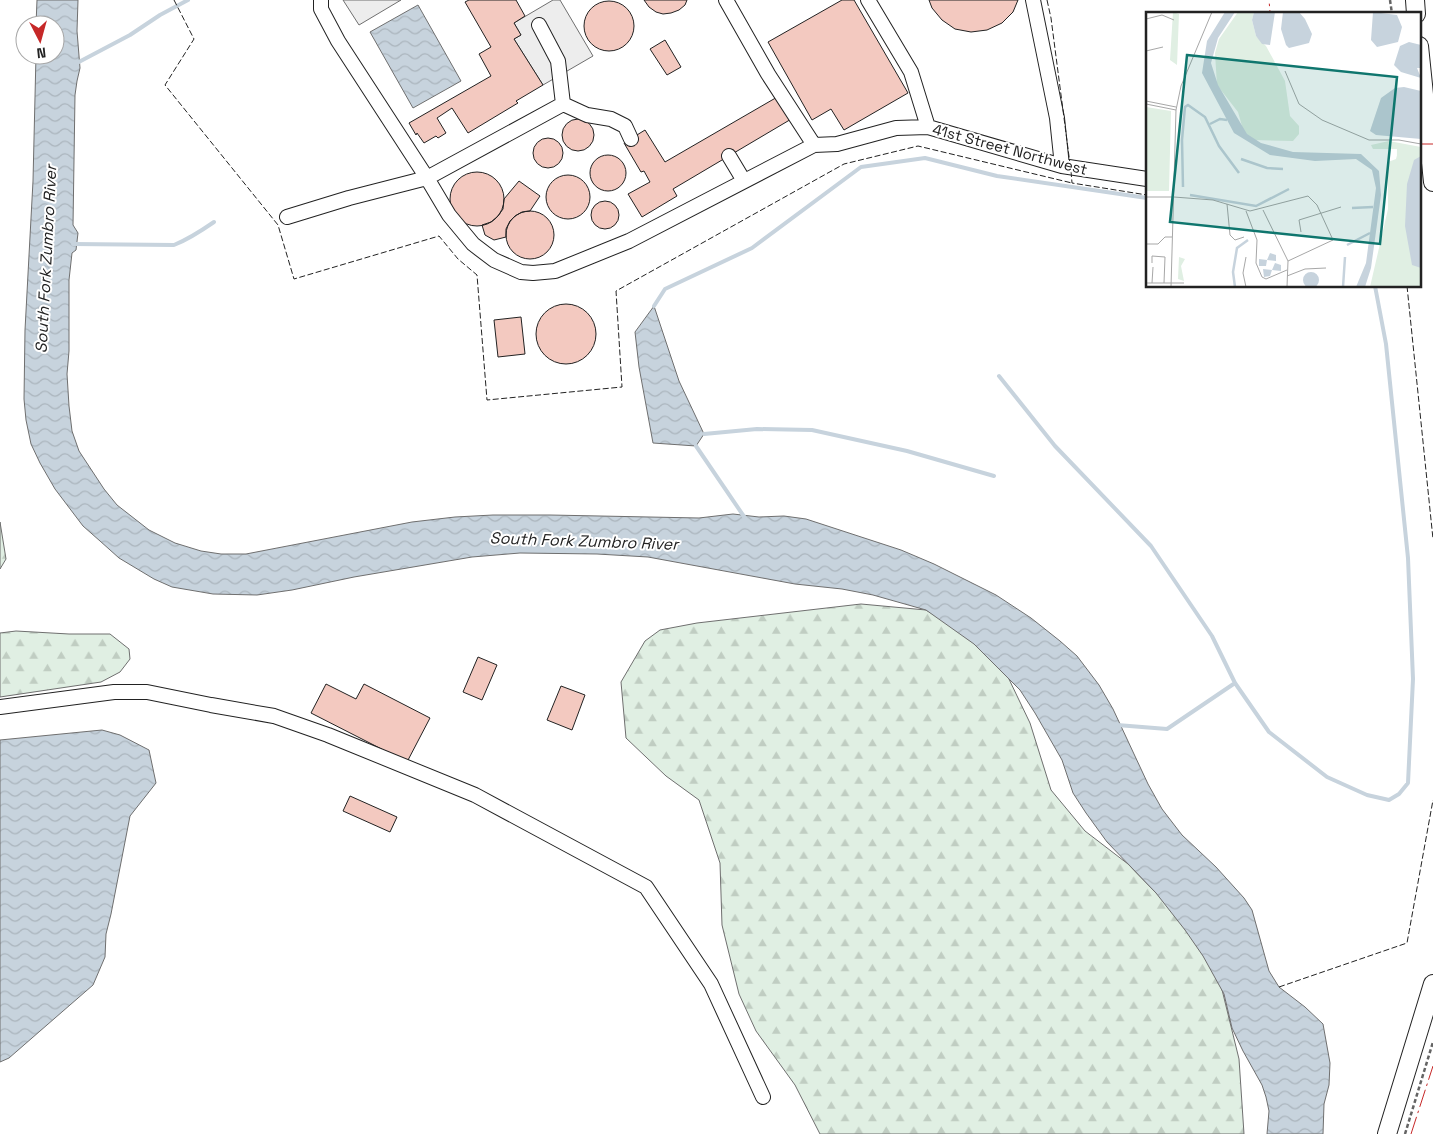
<svg xmlns="http://www.w3.org/2000/svg" width="1433" height="1134" font-family="'Space Grotesk',sans-serif">
<style>
.forest{fill:url(#forest-firs);stroke:#6f6f6f}
.parking{fill:#ededed;stroke:#6f6f6f}
.water{fill:url(#water-waves);stroke:#6f6f6f}
.lines{fill:none;stroke-linecap:round;stroke-linejoin:round}
.stream{stroke:#c7d3dd;stroke-width:4}
.building{fill:#f3c9c0;stroke:#222}
.minor-casing{stroke:#222;stroke-width:16}
.major-casing{stroke:#222;stroke-width:20}
.path{stroke:#646464;stroke-width:2.5;stroke-dasharray:4 2.5;stroke-linecap:butt}
.minor{stroke:#fff;stroke-width:14}
.major{stroke:#fff;stroke-width:18}
.fence{stroke:#222;stroke-width:1;stroke-dasharray:6 2.5;stroke-linecap:butt}
.power{stroke:#c62828;stroke-width:1;stroke-dasharray:18 4 2.5 4;stroke-linecap:butt}
.labels{text-anchor:middle;dominant-baseline:central;stroke-width:4;stroke-linejoin:round;paint-order:stroke}
.street-label{font-size:15px;fill:#222;stroke:#fff}
.water-label{font-size:16px;font-style:italic;fill:#222;stroke:#fff}
.inset-river{fill:none;stroke:#c7d3dd;stroke-width:2.5}
.inset-road{fill:none;stroke:#a7a7a7;stroke-width:1}
.view{fill:#0f766e;fill-opacity:0.15;stroke:#0f766e;stroke-width:2.5}
.inset-edge{fill:none;stroke:#222;stroke-width:2.5}
</style>
<defs>
<pattern id="forest-firs" width="22" height="20" patternUnits="userSpaceOnUse" patternTransform="scale(1.25)"><rect width="22" height="20" fill="#e0efe3"/><path d="M5 1l3.5 6h-7zM16 11l3.5 6h-7z" fill="#c0cdc2"/></pattern>
<pattern id="water-waves" width="16" height="10" patternUnits="userSpaceOnUse" patternTransform="scale(1.25)"><rect width="16" height="10" fill="#c7d3dd"/><path d="M0 5q4-4 8 0t8 0" fill="none" stroke="#abb5bd"/></pattern>
</defs>
<rect width="100%" height="100%" fill="#fff"/>
<path class="forest" d="M0,522L6,559L0,569Z
M861,604L926,610L996,652L1030,723L1051,790L1085,831L1128,864L1156,893L1176,910L1214,957L1239,1059L1244,1134H820L795,1085L756,1031L739,994L722,925L720,863L699,800L666,776L626,738L621,682L645,641L660,630L697,623Z
M16,631L69,634H110L129,649L130,659L120,672L101,682L0,697V633Z"/>
<path class="parking" d="M343,0H401L359,25Z
M553,0H560L593,56L543,85L514,39L521,35L514,23Z"/>
<path class="water" d="M37,0H78L77,31L80,68L77,81L75,95L73,225L78,233L76,250L72,253L69,280V351L67,374L69,406L72,431L79,451L104,489L117,505L149,530L175,543L201,551L221,554H246L412,522L455,517L493,515H550L699,518L733,514L759,517L784,516L806,519L901,550L934,564L996,595L1031,618L1060,641L1077,656L1099,685L1113,709L1148,784L1162,809L1182,835L1216,867L1244,898L1252,910L1269,971L1279,987L1305,1007L1323,1024L1330,1063L1329,1085L1324,1104L1323,1134H1267L1269,1111L1266,1097L1262,1085L1243,1051L1232,1028L1224,994L1203,956L1185,930L1156,893L1107,842L1086,813L1073,793L1062,760L1035,713L1020,690L974,644L926,610L873,595L842,589L795,584L648,557L597,554L520,553L472,557L354,577L292,590L257,595L213,594L172,587L154,579L119,558L100,541L83,526L55,489L40,463L31,444L26,420L24,399L25,330L33,181L36,55H55V25H36Z
M418,5L461,81L413,108L370,32Z
M654,306L679,381L704,434L696,446L653,443L639,367L635,332Z
M102,730L120,735L149,750L156,783L130,816L111,914L106,934L105,957L93,985L9,1058L0,1062V740Z"/>
<g class="lines">
<path class="stream" d="M75,64L130,35L160,15L188,0
M73,244L174,245C189,239 201,231 214,222
M654,306L665,289L752,248L861,167L925,158L997,176L1147,198
M999,376L1055,446L1151,546L1212,636L1235,683L1269,732L1327,777L1367,795L1389,800L1399,794L1408,783L1413,679L1408,558L1386,344L1375,286
M704,434L757,429L812,430L907,451L994,476
M696,446L745,518
M1117,725L1167,729L1235,683"/>
</g>
<path class="building" d="M469,0H516L525,16L514,23L521,35L514,39L543,85L516,101L518,103L468,133L452,108L437,118L446,133L438,138L436,136L424,143L417,133L416,135L409,123L491,76L479,54L491,47L465,2Z
M644,0H687L685,5L679,10L671,13L663,14L656,12L649,7Z
M842,0H854L908,93L844,130L831,109L812,120L768,42Z
M929,0H1018L1013,12L1002,23L987,30L971,32L955,29L942,20L932,8Z
M584 26a25 25 0 1 1 50 0a25 25 0 1 1-50 0Z
M665,40L681,67L667,75L650,49Z
M779,96L793,118L673,189L677,196L642,217L628,194L650,182L644,171L641,172L624,143L645,130L665,162Z
M562 135a16 16 0 1 1 32 0a16 16 0 1 1-32 0Z
M533 153a15 15 0 1 1 30 0a15 15 0 1 1-30 0Z
M590 173a18 18 0 1 1 36 0a18 18 0 1 1-36 0Z
M450 199a27 27 0 1 1 54 0a27 27 0 1 1-54 0Z
M546 197a22 22 0 1 1 44 0a22 22 0 1 1-44 0Z
M519,181L540,196L530,211L522,212L515,216L510,221L506,229V237L494,240L485,235L482,225L491,222L498,216L503,209L504,199Z
M591 215a14 14 0 1 1 28 0a14 14 0 1 1-28 0Z
M506 235a24 24 0 1 1 48 0a24 24 0 1 1-48 0Z
M536 334a30 30 0 1 1 60 0a30 30 0 1 1-60 0Z
M521,317L525,354L498,357L494,320Z
M478,657L497,665L482,700L463,692Z
M326,684L356,699L364,684L430,718L407,762L311,713Z
M561,686L585,695L572,730L547,720Z
M350,796L397,817L390,832L343,811Z"/>
<g class="lines">
<defs>
<path id="minor" d="M321,0V9L338,41L427,178L449,215L473,244L494,260L521,272L533,273L555,271L629,241L814,145L837,144L896,128L928,127L1062,166L1147,179
M726,0L768,74L814,145
M868,0L911,72L928,127
M1033,0L1057,118L1062,166
M563,104L587,115L611,119L625,126L631,139
M729,156L744,181
M287,217L349,198L427,178L563,104L558,61L539,25
M0,707L114,692H147L211,705L274,716L328,735L475,795L646,887L711,984L763,1097"/>
<path id="major" d="M1415,0L1416,14
M1419,46L1433,182
M1387,1134L1433,984"/>
</defs>
<use href="#minor" class="minor-casing"/>
<use href="#major" class="major-casing"/>
<path class="path" d="M1390,0L1392,14
M1405,1134L1433,1042"/>
<use href="#minor" class="minor"/>
<use href="#major" class="major"/>
<path class="fence" d="M174,0L194,39L165,85L278,225L294,279L439,236L458,259L477,275L487,400L622,387L616,291L844,164L918,146L1072,183
M1047,0L1051,18L1070,164
M1071,171L1072,183L1147,195
M1407,286L1433,539
M1279,987L1407,943L1433,800"/>
<path class="power" d="M1254,14L1270,12L1269,0
M1419,144H1433
M1411,1134L1433,1066"/>
</g>
<g class="labels">
<g class="street-label">
<text transform="translate(1010 149) rotate(15)">41st Street Northwest</text>
</g>
<g class="water-label">
<text transform="translate(46 259) rotate(-87)">South Fork Zumbro River</text>
<text transform="translate(584 541) rotate(2)">South Fork Zumbro River</text>
</g>
</g>
<g transform="translate(1146 12)">
<rect width="275" height="275" fill="#fff"/>
<path d="M27,0L33,2L31,53L24,48ZM92,0H108L106,8L110,24L120,34L139,69L144,104L153,114V122L147,129L107,128L98,121L92,100L71,73L69,41L73,27ZM243,129L275,135V275H224L242,197V150L250,147L253,137H227L225,133ZM33,245L39,247L35,254L38,269L32,267Z" fill="#e0efe3"/>
<path d="M0,95L25,99L23,179H0ZM251,132L275,137V275H226L235,235H250Z" fill="#e0efe3"/>
<path d="M79,0H89L72,26L65,51L72,73L101,122L115,131L147,140L215,142L233,159L235,183L225,256L219,275H210L220,251L230,176L226,158L210,147L169,149L124,143L88,121L56,61L61,29ZM108,0H129L124,33L116,32L110,24L106,8ZM137,0H153L159,7L166,22L163,31L143,36L140,33L135,17ZM227,0L251,3L256,15L252,30L231,35L225,28ZM263,30L275,33V56H271L275,66L255,60L248,53L254,34ZM258,75L275,79V127L230,123L224,119L235,86L249,76ZM275,144V256L266,253L259,214L261,172L268,148ZM124,241L130,243V249L121,248L120,254H113V247L121,248ZM129,251L135,253V259L126,258L124,264L118,265L117,257L126,258ZM157 268a8 8 0 1 1 16 0a8 8 0 1 1-16 0Z" fill="#c7d3dd"/>
<path class="inset-river" d="M64,112L74,107L81,108M95,147L121,156L137,157M37,175L36,128L39,95L42,93L59,105L73,134L93,161M44,183L110,194L143,177M206,196L227,195M201,233L224,221M89,275L87,260L91,236L102,228M197,275L199,245"/>
<path class="inset-road" d="M0,7L16,3L28,8M0,39L17,35M139,59L153,92L176,108L223,128H253L275,132M0,89L30,95M0,92L30,98M0,185H26M28,185L67,188L104,199L162,184L171,193L187,228L142,249M81,192L84,223L89,228L98,225M117,198L142,249L141,275M100,199L111,228L110,251L116,265L120,267L141,258M155,220L153,208L195,195M0,232H12L19,225H26M100,245L97,261L100,275M6,251V244L19,245L18,271M141,264L159,257L180,256M0,271H38M6,271L7,255M25,275L30,98L35,74L66,0"/>
<path class="view" d="M41,43L251,65L234,232L24,210Z"/>
<rect width="275" height="275" class="inset-edge"/>
</g>
<g transform="translate(40 40) rotate(174)"><circle r="24" fill="#ffffff" stroke="#a7a7a7"/>
<path d="M0-4L9 19L0 12L-9 19Z" fill="#c62828"/>
<text y="-8" font-size="14" font-weight="bold" text-anchor="middle" fill="#222222">N</text>
</g>
</svg>
